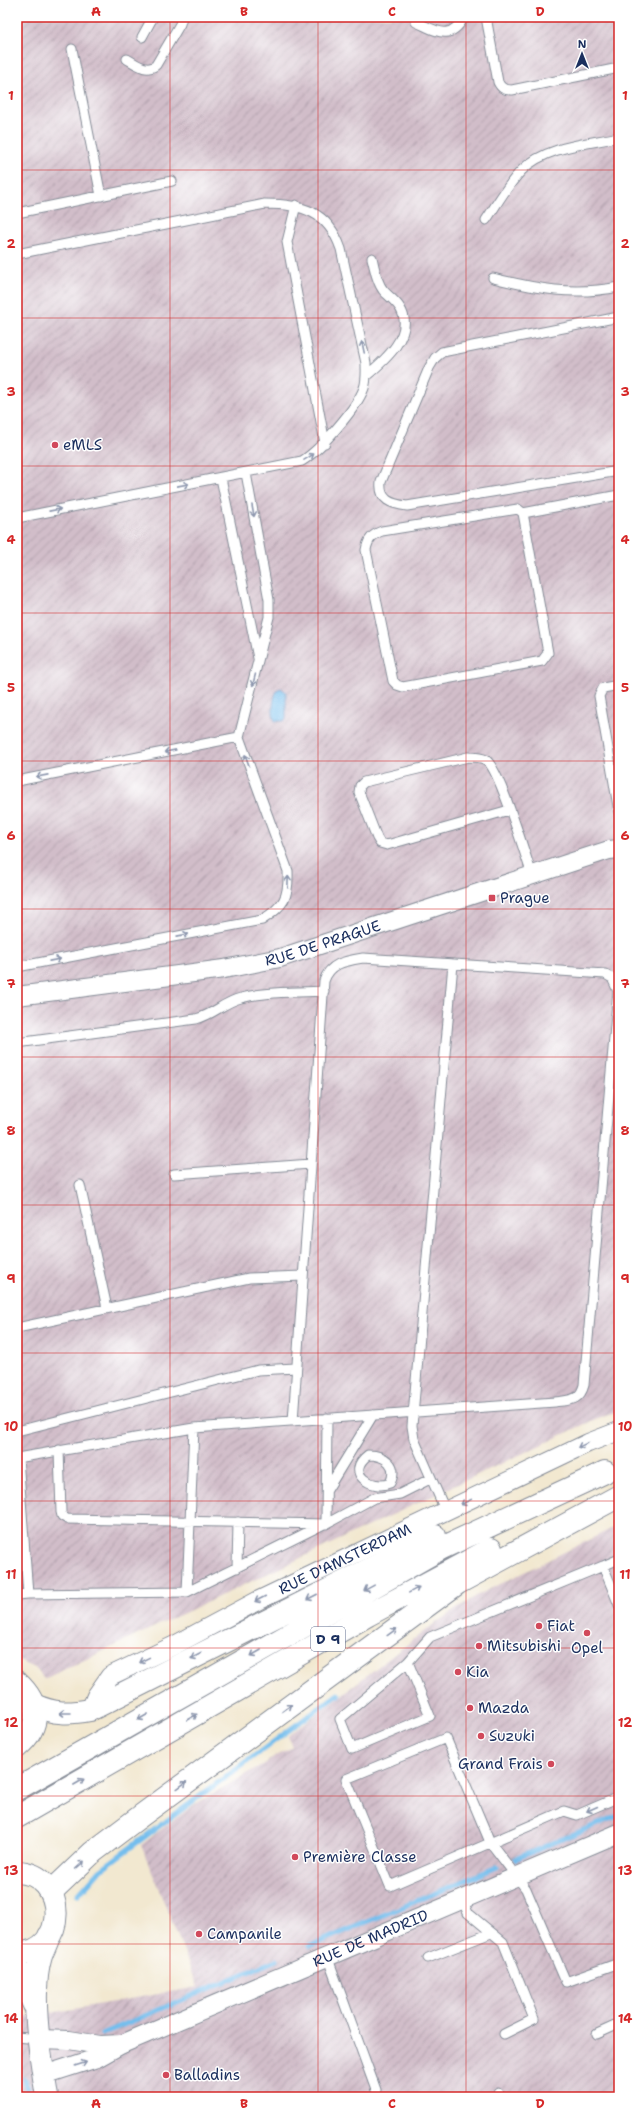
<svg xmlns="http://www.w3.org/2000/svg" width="636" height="2114" font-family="'Shantell Sans',sans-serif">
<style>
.industrial{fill:url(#industrial-furrows)}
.water{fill:#74beed;stroke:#4876a6}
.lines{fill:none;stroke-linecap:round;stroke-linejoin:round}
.stream{stroke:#74beed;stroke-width:5}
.service-casing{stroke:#868c97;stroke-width:11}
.minor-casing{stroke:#868c97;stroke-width:20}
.tertiary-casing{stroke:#868c97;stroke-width:24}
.trunk-casing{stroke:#868c97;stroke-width:24}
.service{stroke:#fff;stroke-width:9}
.minor{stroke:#fff;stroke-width:18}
.tertiary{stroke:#fff;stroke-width:22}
.trunk{stroke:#fff;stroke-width:22}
.oneway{stroke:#8d97ae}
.grid{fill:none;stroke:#d62828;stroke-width:1;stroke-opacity:0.55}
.poi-dot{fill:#d1495b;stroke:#fff;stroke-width:1.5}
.labels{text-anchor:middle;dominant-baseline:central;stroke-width:3;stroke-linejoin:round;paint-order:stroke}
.shield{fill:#fff;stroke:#5f6d8e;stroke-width:1}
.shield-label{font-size:14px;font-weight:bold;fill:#1b2f5e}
.poi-label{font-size:15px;fill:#1b2f5e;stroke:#fff;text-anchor:start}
.street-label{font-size:15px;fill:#1b2f5e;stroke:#fff}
.neatline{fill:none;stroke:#d62828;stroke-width:1.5}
.grid-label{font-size:13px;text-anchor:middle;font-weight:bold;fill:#d62828}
</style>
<defs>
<pattern id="industrial-furrows" width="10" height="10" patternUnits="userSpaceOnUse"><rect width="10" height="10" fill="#d1bdc9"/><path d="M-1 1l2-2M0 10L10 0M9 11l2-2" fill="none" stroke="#a99aa6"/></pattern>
</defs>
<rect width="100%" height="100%" fill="#fff"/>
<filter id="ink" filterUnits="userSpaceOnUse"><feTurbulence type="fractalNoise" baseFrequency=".025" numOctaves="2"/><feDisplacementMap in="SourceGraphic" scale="8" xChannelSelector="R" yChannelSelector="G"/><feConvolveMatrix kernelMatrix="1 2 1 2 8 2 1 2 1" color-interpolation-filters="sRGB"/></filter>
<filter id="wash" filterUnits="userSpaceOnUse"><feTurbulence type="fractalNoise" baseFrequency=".012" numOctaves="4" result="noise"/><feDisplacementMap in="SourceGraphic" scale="16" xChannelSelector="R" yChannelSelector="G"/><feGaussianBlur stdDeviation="0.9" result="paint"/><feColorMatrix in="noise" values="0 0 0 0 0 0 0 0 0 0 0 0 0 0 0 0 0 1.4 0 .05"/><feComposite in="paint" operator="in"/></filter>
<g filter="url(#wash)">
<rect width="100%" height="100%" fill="#f2e8d0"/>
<path class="industrial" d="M17,17H619V1411L602,1416L44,1679L35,1668L17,1660Z
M619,1525V2097H17V2019L198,1987L141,1845L192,1806L292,1747L288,1736L431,1626L478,1595Z"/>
<path class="water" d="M281,688L286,692V719L283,721H275C271,713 273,696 278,689Z"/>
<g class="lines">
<path class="stream" d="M515,1859L619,1815
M78,1895L100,1870L338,1694L339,1695
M310,1946L497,1867
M102,2034L276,1960
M25,2079L28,2097"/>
</g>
</g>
<g filter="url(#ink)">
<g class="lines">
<defs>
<path id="service" d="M486,17L498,82C501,88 504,90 512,90L619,68
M416,22C437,31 450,42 464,17
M142,37L153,17
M72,49L101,196
M127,59C136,64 147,73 156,65L180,24L182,17
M296,205L287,242L325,443
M17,213L172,181
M486,220C497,204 508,184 522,170C546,146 587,144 619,137
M17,254L265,204C302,204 328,211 341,249L366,363C366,371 367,380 364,388C357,408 320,450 302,461L17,518
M493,278C537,289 573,296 619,287
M619,317L442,352L435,358L429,368L381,482C379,500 391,504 407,506L619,471
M366,376C384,361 416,334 400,308C396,301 388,296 383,290C376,281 375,269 372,258
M221,478L258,658
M518,509L523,513L548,653L542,661L403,687L397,685L393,681L366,550C368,539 372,535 382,531Z
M523,513L619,495
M619,685L603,688L599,696L619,812
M17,781L239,737L269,617V600L246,473
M509,810L387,845L380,843L377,838L359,792L360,786L364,782L468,757C474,757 481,757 486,760C499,768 526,857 532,875
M17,967L262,920C284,906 289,898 288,871L239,737
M17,1043L196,1019C213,1015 224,1002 241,998C266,991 297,993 324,991
M174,1174L311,1164
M80,1185L107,1308
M17,1328L249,1278L303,1276
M327,1418L326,1524L374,1498L400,1494L430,1479
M17,1431L258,1370L296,1368
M59,1450L61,1512L62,1516L67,1519L326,1524
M368,1455C385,1455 399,1465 390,1483C372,1491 344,1473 368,1455Z
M17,1458L194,1428L555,1402C570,1400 580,1401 584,1385L618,991L612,978L605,974L363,958C345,961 330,963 324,981L293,1421
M18,1458L28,1594
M327,1490L373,1415
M446,1512L414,1439L412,1426L453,964
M619,1559L603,1566L619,1605
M237,1568L238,1522
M187,1592L194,1428
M17,1595L28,1594L187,1592L324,1524
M408,1662L430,1716L352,1749L340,1719L408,1662L430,1637L603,1566
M619,1797L577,1815L564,1811L390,1886L346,1779L446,1738L490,1842L526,1889L566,1982L619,1963
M462,1899L468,1913L503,1942L534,2019L504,2034
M327,1956L376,2090
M428,1958L491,1933
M597,2034L619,2024
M17,2037L38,2039
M498,2093L499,2097"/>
<g id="minor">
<path id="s1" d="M17,996L224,969L280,958L609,850L619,849"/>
<path id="s2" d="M90,1710L96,1696L110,1676L173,1646L259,1600L588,1443L619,1431"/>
<path d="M40,2039L69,2040L100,2045L122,2044L97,2058L44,2075"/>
<path id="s3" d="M122,2044L619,1833"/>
</g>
<path id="tertiary" d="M17,1682C40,1703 42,1726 17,1747
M17,1872C69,1873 68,1955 17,1953
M17,1968L34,2005
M47,2097C41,2058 29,1994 41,1956C43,1950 47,1943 49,1936"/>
<path id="trunk" d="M34,1705C54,1714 69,1714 90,1710L435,1536
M17,1789L442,1548L605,1472
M17,1817L368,1615L491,1549
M51,1892L93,1852L142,1815L458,1583L619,1496"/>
</defs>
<use href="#service" class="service-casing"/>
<use href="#minor" class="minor-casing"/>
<use href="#tertiary" class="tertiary-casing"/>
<use href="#trunk" class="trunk-casing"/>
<use href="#service" class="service"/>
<use href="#minor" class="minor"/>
<use href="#tertiary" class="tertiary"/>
<use href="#trunk" class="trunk"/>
</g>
<defs><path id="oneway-shaft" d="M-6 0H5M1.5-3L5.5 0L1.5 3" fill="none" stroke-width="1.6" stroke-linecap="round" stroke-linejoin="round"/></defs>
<g class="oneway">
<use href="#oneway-shaft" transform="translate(363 347) rotate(-102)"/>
<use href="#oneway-shaft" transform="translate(309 457) rotate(-32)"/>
<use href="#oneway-shaft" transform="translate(183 485) rotate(-11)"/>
<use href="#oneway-shaft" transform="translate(55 510) rotate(-11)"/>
<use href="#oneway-shaft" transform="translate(253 511) rotate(80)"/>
<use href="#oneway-shaft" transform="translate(254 680) rotate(104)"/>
<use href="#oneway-shaft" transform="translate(170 751) rotate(169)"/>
<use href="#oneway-shaft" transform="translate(247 760) rotate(-110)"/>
<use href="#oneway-shaft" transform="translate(42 776) rotate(169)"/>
<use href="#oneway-shaft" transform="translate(288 882) rotate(-88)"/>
<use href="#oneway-shaft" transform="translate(183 935) rotate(-11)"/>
<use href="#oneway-shaft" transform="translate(55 960) rotate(-11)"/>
<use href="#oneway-shaft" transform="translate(583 1445) rotate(155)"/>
<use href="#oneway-shaft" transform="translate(466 1502) rotate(154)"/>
<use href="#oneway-shaft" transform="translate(369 1588) rotate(151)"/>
<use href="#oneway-shaft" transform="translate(414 1590) rotate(-29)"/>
<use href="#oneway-shaft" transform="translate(312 1597) rotate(153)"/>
<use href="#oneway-shaft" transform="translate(260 1599) rotate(153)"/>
<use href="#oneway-shaft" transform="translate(392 1632) rotate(-36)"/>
<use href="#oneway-shaft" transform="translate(256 1653) rotate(150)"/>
<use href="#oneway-shaft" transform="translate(196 1656) rotate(153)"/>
<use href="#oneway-shaft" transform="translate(144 1660) rotate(154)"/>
<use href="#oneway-shaft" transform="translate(287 1708) rotate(-36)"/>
<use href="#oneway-shaft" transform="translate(65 1713) rotate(-180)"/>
<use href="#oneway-shaft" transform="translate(143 1717) rotate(150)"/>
<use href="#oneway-shaft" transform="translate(192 1717) rotate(-30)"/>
<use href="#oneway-shaft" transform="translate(79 1782) rotate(-30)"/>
<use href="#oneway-shaft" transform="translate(182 1785) rotate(-36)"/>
<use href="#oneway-shaft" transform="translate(592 1809) rotate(156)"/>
<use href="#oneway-shaft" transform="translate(80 1865) rotate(-42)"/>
<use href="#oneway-shaft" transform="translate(81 2064) rotate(-18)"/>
</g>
</g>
<path class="grid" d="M170,17V2097M318,17V2097M466,17V2097M17,170H619M17,318H619M17,466H619M17,613H619M17,761H619M17,909H619M17,1057H619M17,1205H619M17,1353H619M17,1501H619M17,1648H619M17,1796H619M17,1944H619"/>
<g class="poi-dot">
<circle cx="55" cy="445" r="4"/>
<rect x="488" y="894" width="8" height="8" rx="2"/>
<circle cx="539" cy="1626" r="4"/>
<circle cx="587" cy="1633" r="4"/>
<circle cx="479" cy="1646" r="4"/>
<circle cx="458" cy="1672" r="4"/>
<circle cx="470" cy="1708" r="4"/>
<circle cx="481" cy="1736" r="4"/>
<circle cx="551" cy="1764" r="4"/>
<circle cx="295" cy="1857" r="4"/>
<circle cx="199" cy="1934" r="4"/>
<circle cx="166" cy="2075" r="4"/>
</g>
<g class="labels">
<rect class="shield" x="311" y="1627" width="34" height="24" rx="3"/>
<g class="shield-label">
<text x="328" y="1639">D 9</text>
</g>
<g class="poi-label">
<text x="63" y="445">eMLS</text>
<text x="500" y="898">Prague</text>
<text x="547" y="1626">Fiat</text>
<text x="487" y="1646">Mitsubishi</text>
<text x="587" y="1648" text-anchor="middle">Opel</text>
<text x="466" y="1672">Kia</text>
<text x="478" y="1708">Mazda</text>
<text x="489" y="1736">Suzuki</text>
<text x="543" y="1764" text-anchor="end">Grand Frais</text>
<text x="303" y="1857">Première Classe</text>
<text x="207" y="1934">Campanile</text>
<text x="174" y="2075">Balladins</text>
</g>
<g class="street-label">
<text stroke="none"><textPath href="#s1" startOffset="311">RUE DE PRAGUE</textPath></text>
<text stroke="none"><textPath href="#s2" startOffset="302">RUE D'AMSTERDAM</textPath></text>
<text stroke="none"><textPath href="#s3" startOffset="270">RUE DE MADRID</textPath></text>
</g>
</g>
<rect width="636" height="2114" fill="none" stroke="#fff" stroke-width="44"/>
<g transform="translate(582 54)" stroke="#ffffff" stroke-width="3" paint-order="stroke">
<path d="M0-3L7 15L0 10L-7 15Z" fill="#1b2f5e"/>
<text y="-6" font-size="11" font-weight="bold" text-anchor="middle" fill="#1b2f5e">N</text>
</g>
<rect x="22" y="22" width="592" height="2070" class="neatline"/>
<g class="grid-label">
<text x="96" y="16">A</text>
<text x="244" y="16">B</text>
<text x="392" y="16">C</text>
<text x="540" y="16">D</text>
<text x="11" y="100">1</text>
<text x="625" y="100">1</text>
<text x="11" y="248">2</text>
<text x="625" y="248">2</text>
<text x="11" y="396">3</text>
<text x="625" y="396">3</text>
<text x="11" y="544">4</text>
<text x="625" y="544">4</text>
<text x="11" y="692">5</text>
<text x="625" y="692">5</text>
<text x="11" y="840">6</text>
<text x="625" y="840">6</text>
<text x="11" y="988">7</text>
<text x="625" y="988">7</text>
<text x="11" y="1135">8</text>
<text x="625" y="1135">8</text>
<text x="11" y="1283">9</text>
<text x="625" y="1283">9</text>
<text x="11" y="1431">10</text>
<text x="625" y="1431">10</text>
<text x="11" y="1579">11</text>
<text x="625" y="1579">11</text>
<text x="11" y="1727">12</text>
<text x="625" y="1727">12</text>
<text x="11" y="1875">13</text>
<text x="625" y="1875">13</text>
<text x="11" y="2023">14</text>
<text x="625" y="2023">14</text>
<text x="96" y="2108">A</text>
<text x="244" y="2108">B</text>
<text x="392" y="2108">C</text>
<text x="540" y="2108">D</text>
</g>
</svg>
